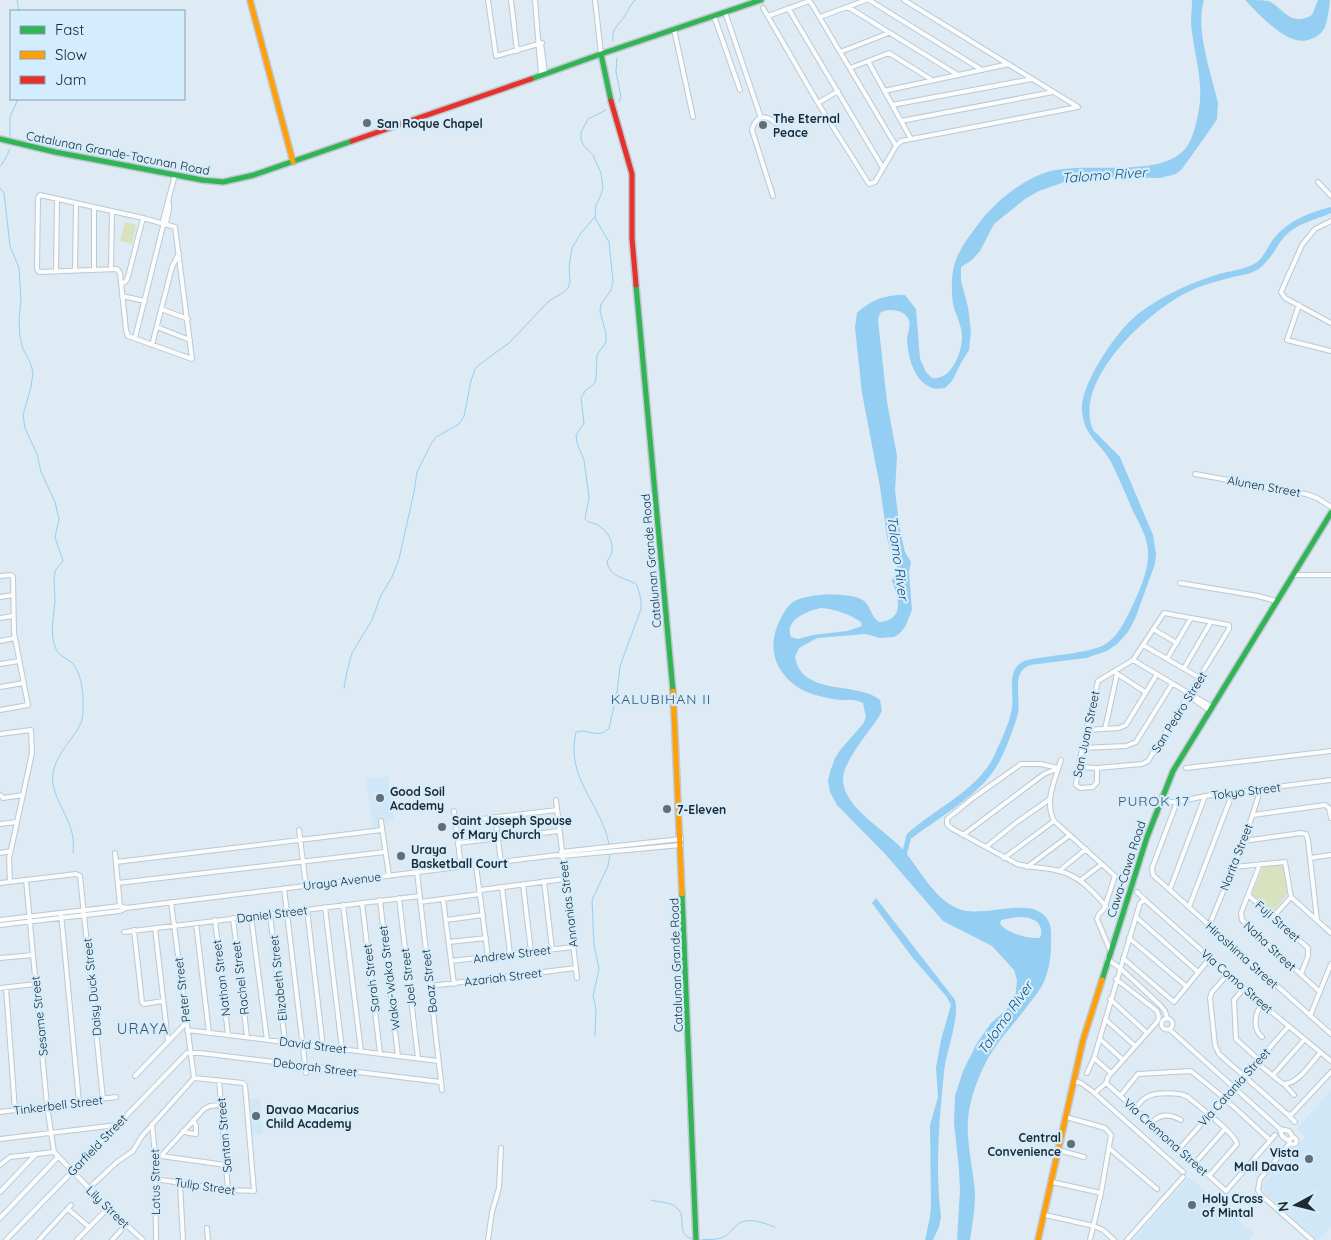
<svg xmlns="http://www.w3.org/2000/svg" width="1331" height="1240" font-family="Quicksand,sans-serif">
<style>
.built{fill:#d0e7f7}
.green{fill:#d8e2bf}
.water{fill:#94cef3;fill-rule:evenodd}
.lines{fill:none;stroke-linecap:round;stroke-linejoin:round}
.stream{stroke:#94cef3;stroke-width:1}
.canal{stroke:#94cef3;stroke-width:5}
.street-casing{stroke:#bdc8cf;stroke-width:6}
.fast-casing{stroke:#bdc8cf;stroke-width:8}
.slow-casing{stroke:#bdc8cf;stroke-width:8}
.jam-casing{stroke:#bdc8cf;stroke-width:8}
.street{stroke:#fafcfd;stroke-width:4}
.fast{stroke:#30b455;stroke-width:5}
.slow{stroke:#ff9f0a;stroke-width:5}
.jam{stroke:#e5322d;stroke-width:5}
.poi-dot{fill:#626d74;stroke:#d4edfe;stroke-width:2}
.labels{text-anchor:middle;dominant-baseline:central;stroke-width:4.5;stroke-linejoin:round;paint-order:stroke}
.poi-label{font-size:12px;font-weight:bold;fill:#20292f;stroke:#d4edfe;text-anchor:start}
.street-label{font-size:12px;fill:#20292f;stroke:#d4edfe}
.water-label{font-size:14px;font-style:italic;fill:#155171;stroke:#d4edfe}
.neighbourhood-label{font-size:14px;letter-spacing:1px;fill:#3f5563;stroke:#d4edfe}
.quarter-label{font-size:15px;letter-spacing:1px;fill:#3f5563;stroke:#d4edfe}
</style>
<rect width="100%" height="100%" fill="#deebf4"/>
<path class="built" d="M388,776L394,820L380,822V828L373,829L366,779Z
M1331,1090V1226L1319,1240H1317L1265,1193L1262,1187L1264,1181L1290,1149L1297,1147L1305,1137L1297,1129Z
M260,1098L263,1134L252,1135L249,1099Z
M1189,1177L1254,1234L1249,1240H1133Z"/>
<path class="green" d="M125,222L136,225L132,244L120,241Z
M1284,864L1287,894L1272,913L1252,894L1263,867Z"/>
<path class="water" d="M1192,0H1204C1195,29 1211,73 1218,103L1217,119L1214,124L1182,169L1176,174L1160,178L1106,177L1073,179L1039,191L1025,199L994,224L980,251L972,260L961,267V281L968,307L971,331L969,350L961,363L952,381L945,388C918,394 908,361 907,340C907,334 911,327 909,321C907,310 888,307 880,313L878,320L879,329L887,402L897,456L895,491L900,530L905,552L911,562L909,572L912,610L905,627L899,634L894,637L880,638L866,634L817,638L799,648L795,657C802,697 858,681 880,700L882,711L878,718C868,733 843,762 843,779C843,809 888,831 905,852C921,871 934,899 959,909C984,919 1033,894 1048,920C1052,927 1051,936 1051,943C1051,953 1050,966 1046,976C1043,988 1033,998 1026,1008C1012,1026 994,1045 984,1066C974,1087 966,1111 968,1135C969,1155 974,1175 975,1195C975,1210 972,1225 970,1240H957L960,1190L959,1170L954,1123L955,1096L963,1071L977,1043L991,1023L1006,1010L1015,1000L1017,980L1014,970L992,946L943,921L886,855L837,805L830,792L828,781L830,772L835,758L841,749L863,724L866,717L863,703C856,699 849,700 841,700C824,698 804,694 791,682C773,666 769,646 778,624C782,616 786,607 793,602C806,593 846,592 861,599C871,604 870,616 879,622C905,620 899,598 892,581L897,569V563L890,550L887,537L880,487L862,393L855,328L857,313C870,300 887,294 905,295L916,309L920,359L926,372L932,378C951,381 962,353 962,337C962,327 957,317 954,308C951,297 951,273 955,263C959,248 974,230 983,218C1000,198 1023,180 1047,172C1085,160 1165,181 1188,145C1194,135 1197,120 1199,109C1204,81 1193,51 1191,23C1191,15 1192,7 1192,0ZM821,608C835,609 849,614 861,622L862,626L847,631L813,635L798,639L791,637C784,620 807,611 821,608ZM1017,917C1030,916 1044,921 1041,936L1039,938C1027,939 1008,933 1000,924L1001,920Z
M1245,0C1251,0 1263,0 1269,1C1285,10 1290,27 1312,15L1318,0H1330C1329,8 1328,19 1325,27C1322,33 1317,37 1311,39C1289,49 1259,14 1245,0Z
M1331,207V213C1315,220 1297,223 1284,237C1275,248 1269,264 1255,271C1250,274 1243,275 1237,276C1222,280 1204,284 1190,291C1149,310 1072,380 1093,430L1120,457L1153,535L1156,554L1155,564L1135,619L1128,632L1117,644L1107,651L1086,658L1030,665C1009,673 1023,700 1017,717C1011,735 1004,757 992,773C975,797 936,820 912,838L907,834C934,809 980,789 995,754C1001,740 1010,723 1012,707C1014,695 1009,680 1015,669C1018,664 1022,662 1027,660C1047,656 1089,653 1104,645C1118,637 1124,622 1131,609C1139,591 1149,572 1148,551C1147,536 1139,523 1132,509C1126,494 1119,479 1112,464C1101,442 1084,438 1082,410C1080,384 1118,329 1138,314C1161,296 1190,283 1219,274C1230,271 1241,270 1252,265C1264,260 1267,246 1275,237C1290,220 1310,212 1331,207Z
M876,898L955,1000C960,1019 946,1050 944,1072C939,1120 935,1168 941,1217L939,1227L933,1240H925L930,1217L931,1205L930,1125L938,1097L936,1068L941,1040L951,1005L946,996L912,957L872,903Z"/>
<g class="lines">
<path class="stream" d="M17,0L19,11
M613,41C611,29 618,26 624,17C628,11 630,5 635,0
M617,58L616,72L621,97L619,102
M606,110L588,119L581,132V140L584,146L593,155L601,173L603,187L601,195L596,205L595,218L609,242L613,281L611,290L601,304L600,311L606,334V342L597,355L596,379L594,384L585,391L581,398L584,423L576,435L577,443L584,460L589,497L585,519C589,524 594,522 599,526C611,533 617,550 607,561C609,578 626,577 637,585L641,600V609L620,666L617,693L609,728C599,740 587,728 576,732C565,778 601,803 609,844
M10,136V117L18,99
M0,166L3,163L10,149
M0,188L4,193L10,246L19,268L21,300L19,319L20,337L23,349L30,362L33,372L31,387L23,415L25,428L37,454L41,472L55,502L59,519L55,537L63,561C60,565 55,569 55,573C53,582 55,592 55,600C54,616 49,634 56,649C59,657 68,658 73,664C80,672 82,686 83,696C83,705 84,715 81,723C72,742 49,760 53,784C58,810 77,824 73,853
M344,688L347,671L352,653L372,620L381,595L392,577L399,559L414,492L417,472L431,444L436,437L459,424L464,416L471,381L475,369L480,364L509,343L549,301L564,292L568,288L570,281L569,267L572,248L581,233L594,218
M595,1036L596,1009L593,996L599,969L594,945L592,900L608,866L610,854
M651,1200C660,1203 671,1201 678,1209C687,1219 675,1235 693,1239
M701,1240C707,1239 715,1240 721,1238C728,1236 731,1230 737,1225C747,1216 764,1223 775,1227"/>
<path class="canal" d="M904,855L909,836L914,832"/>
<defs>
<path id="street" d="M488,0L496,56L542,43
M511,0L517,51
M535,0L541,75
M595,0L601,54
M808,0L811,3L896,146
M869,0L982,70
M904,0L1078,107
M848,7L958,75
M763,8L818,103L869,184L875,182L896,146L901,141L1078,107
M788,8L883,168
M725,12L761,118
M714,16L740,90
M768,16L809,1
M820,17L866,0
M674,29L693,117
M541,43L545,73
M840,52L889,33
M868,61L911,139
M850,68L889,53L932,80
M884,91L1009,64
M818,103L838,91
M892,105L1032,79
M901,121L1053,92
M1318,182L1331,196
M40,195L143,218L175,227L192,359L128,336L126,330L120,273L117,269L39,272L37,269L38,198Z
M773,196L752,130C755,117 765,113 775,123
M1331,221L1315,229L1302,245L1281,292L1285,298L1331,323
M162,224L175,175
M111,268L112,211
M94,270V207
M75,271L76,203
M56,272L57,199
M121,285L126,281L128,277L143,218
M122,296L145,301
M1299,305L1287,340L1331,351
M161,309L188,319
M157,327L190,340
M135,338L163,226L166,224L169,209V203
M152,345L172,267L179,253
M1195,474L1306,494L1317,498L1331,507
M1292,575H1331
M0,576L11,575L13,577L14,633L28,705L0,710
M1180,583L1258,596L1276,601
M0,597L13,595
M0,618L13,616
M1153,629L1177,643
M0,641L15,638
M1143,645L1200,678
M1167,659L1191,618
M1133,660L1212,707
M0,664L19,661
M1184,668L1211,622
M1116,673L1145,692
M0,687L24,683
M1189,696L1209,710
M1105,729L1117,674
M1086,730L1119,728L1126,725L1157,674
M0,734L31,730L32,753L9,859L10,882
M1082,748L1126,746L1136,742L1172,684
M1061,760C1055,780 1044,801 1054,821L1115,876L1104,909L1099,914L1097,919L1110,950
M1078,767L1097,768L1142,764L1148,761L1229,629V625L1164,613L1133,660L1098,681L1078,767L1076,785L1080,788L1093,787L1097,782V768
M1058,768L1041,764H1021L973,798L947,819V824L951,828L1017,864C1031,868 1045,867 1059,871C1080,876 1092,891 1106,906
M1186,768L1331,751
M0,795L3,798L23,795
M556,800L577,978
M1161,802H1177L1205,796L1331,780
M1177,802L1152,868L1153,875L1331,1034
M454,811L461,867
M1253,815L1325,805L1329,808L1331,818
M495,817L501,862
M381,821L389,876
M456,822L557,810
M0,824L17,822
M299,830L306,886
M963,835L1044,774L1057,769
M1244,841L1301,833L1306,834L1308,840L1317,920
M458,843L559,831
M986,847L1017,822L1050,799
M561,852L681,839
M0,853L11,851
M115,853L120,906
M1004,858L1054,821
M1310,858L1331,855
M116,862L382,830
M1260,864L1241,913L1242,920L1320,992
M476,865L488,957
M1027,867L1070,835
M1233,867L1285,862L1291,897L1273,917
M1059,871L1086,849
M417,872L442,1090
M26,880L47,1106L54,1152
M1081,880L1102,864
M544,881L552,949
M0,883L76,874L80,876L103,1099
M118,883L385,852
M523,884L531,952
M502,887L510,954
M284,888L306,1073
M1170,889L1205,796
M480,890L565,879
M1137,892L1145,900
M1248,895L1308,948V956L1301,974
M1291,897L1331,933
M399,898L418,1058
M443,899L454,984
M380,900L398,1056
M171,902L194,1078
M420,902L480,894
M362,903L380,1053
M343,905L361,1051
M325,907L342,1049
M1189,907L1233,792
M307,909L323,1047
M61,913L79,1102
M270,914L285,1042
M251,916L267,1040
M1136,917L1198,972
M233,918L247,1037
M0,920L120,906L126,908
M215,920L228,1035
M446,920L483,915
M196,923L209,1033
M0,925L120,911L126,908L557,855L562,856L681,845
M1209,926L1244,841L1261,788
M155,928L168,1041
M134,930L142,1002L144,1004L163,1001
M124,932L420,896
M1129,938L1186,986
M449,942L486,938
M0,958L33,955
M1123,958L1174,1002L1210,958
M1107,959L1120,968L1160,1005L1165,1011L1167,1018
M451,961L573,947
M1228,974L1212,992L1210,998L1215,1045L1219,1054L1287,1114L1291,1115L1331,1072
M430,986L576,968
M0,988L36,984
M6,988L15,1110
M1244,988L1234,1000L1236,1039L1258,1059
M1110,999L1147,1033
M1310,1016L1331,964
M1161.5 1024a5.5 5.5 0 1 1 11 0a5.5 5.5 0 1 1-11 0Z
M1105,1019L1135,1046
M1169,1029L1280,1129L1282,1136L1289,1141
M187,1030L438,1061
M1262,1037C1252,1028 1255,1013 1262,1004
M1100,1039L1123,1060
M1094,1058L1111,1073
M1256,1062L1282,1083C1295,1088 1311,1063 1320,1053
M1087,1073L1094,1058L1140,903L1145,900L1262,1004L1331,1061
M1273,1075L1304,1040
M135,1076L186,1023
M219,1080L228,1190
M1074,1081L1081,1083L1092,1091L1183,1172
M1106,1083L1226,1191L1275,1135
M1284,1084L1294,1095
M1097,1091L1106,1083L1108,1077L1157,1022L1159,1017L1157,1011L1116,979
M1120,1096L1138,1074L1191,1071L1224,1098L1270,1140
M1135,1109C1138,1105 1142,1099 1147,1097C1155,1092 1180,1092 1188,1097C1198,1106 1235,1133 1237,1144L1209,1176
M0,1112L116,1097
M1289,1116L1295,1122
M1066,1117L1105,1128L1111,1135L1101,1193L1090,1240
M152,1124L155,1155L156,1240
M1151,1124C1159,1113 1170,1114 1181,1120
M1280,1129L1289,1131L1293,1137
M183,1131L188,1133L196,1134V1126L193,1120
M1289.5 1141a3.5 3.5 0 1 1 7 0a3.5 3.5 0 1 1-7 0Z
M0,1139L117,1125
M1290,1143L1260,1179L1258,1190L1261,1195L1312,1240
M1110,1149L1157,1189
M1179,1149L1289,1026
M1058,1150L1084,1157
M54,1152L108,1208L143,1240
M161,1156L204,1109L210,1106L221,1105
M161,1156L226,1165
M1195,1163L1225,1129
M0,1165L10,1157L54,1152
M155,1179L228,1190L254,1191L245,1085L243,1083L194,1078
M1052,1182L1101,1193
M180,1183L183,1240
M89,1188L117,1162L133,1151L142,1136L194,1078
M0,1192L36,1154
M68,1209L89,1227
M1045,1215L1094,1226L1103,1230L1114,1240
M0,1218L58,1157
M207,1228L208,1240
M6,1240L187,1053H200L441,1082
M39,1240L71,1205
M77,1240L108,1208
M112,1240L126,1225
M488,1240L492,1212L499,1188L501,1148
M1127,1240L1183,1177"/>
<path id="fast" d="M531,79L601,54
M611,101L601,54L761,0
M0,139L55,152L202,180L223,182L254,175L352,141
M636,285L673,691
M682,894L696,1240
M1102,980L1147,837L1173,771L1331,513"/>
<path id="slow" d="M250,0L293,162
M673,691L682,894
M1038,1240L1083,1040L1102,980"/>
<path id="jam" d="M611,101L632,174V238L636,285
M352,141L531,79"/>
</defs>
<use href="#street" class="street-casing"/>
<use href="#fast" class="fast-casing"/>
<use href="#slow" class="slow-casing"/>
<use href="#jam" class="jam-casing"/>
<use href="#street" class="street"/>
<use href="#fast" class="fast"/>
<use href="#slow" class="slow"/>
<use href="#jam" class="jam"/>
</g>
<g class="poi-dot">
<circle cx="367" cy="123" r="5"/>
<circle cx="763" cy="125" r="5"/>
<circle cx="380" cy="798" r="5"/>
<circle cx="667" cy="809" r="5"/>
<circle cx="442" cy="827" r="5"/>
<circle cx="401" cy="856" r="5"/>
<circle cx="256" cy="1116" r="5"/>
<circle cx="1071" cy="1144" r="5"/>
<circle cx="1309" cy="1159" r="5"/>
<circle cx="1192" cy="1205" r="5"/>
</g>
<g class="labels">
<g class="poi-label">
<text x="773" y="118">The Eternal<tspan x="773" dy="14">Peace</tspan></text>
<text x="377" y="123">San Roque Chapel</text>
<text x="390" y="791">Good Soil<tspan x="390" dy="14">Academy</tspan></text>
<text x="677" y="809">7-Eleven</text>
<text x="452" y="820">Saint Joseph Spouse<tspan x="452" dy="14">of Mary Church</tspan></text>
<text x="411" y="849">Uraya<tspan x="411" dy="14">Basketball Court</tspan></text>
<text x="266" y="1109">Davao Macarius<tspan x="266" dy="14">Child Academy</tspan></text>
<text x="1061" y="1137" text-anchor="end">Central<tspan x="1061" dy="14">Convenience</tspan></text>
<text x="1299" y="1152" text-anchor="end">Vista<tspan x="1299" dy="14">Mall Davao</tspan></text>
<text x="1202" y="1198">Holy Cross<tspan x="1202" dy="14">of Mintal</tspan></text>
</g>
<g class="street-label">
<text transform="translate(118 153) rotate(11)">Catalunan Grande-Tacunan Road</text>
<text transform="translate(1264 486) rotate(10)">Alunen Street</text>
<text transform="translate(651 561) rotate(-95)">Catalunan Grande Road</text>
<text transform="translate(1179 712) rotate(-58)">San Pedro Street</text>
<text transform="translate(1086 734) rotate(-78)">San Juan Street</text>
<text transform="translate(1246 791) rotate(-7)">Tokyo Street</text>
<text transform="translate(1236 857) rotate(-69)">Narita Street</text>
<text transform="translate(1126 869) rotate(-72)">Cawa-Cawa Road</text>
<text transform="translate(342 881) rotate(-7)">Uraya Avenue</text>
<text transform="translate(568 904) rotate(-97)">Annanias Street</text>
<text transform="translate(272 914) rotate(-7)">Daniel Street</text>
<text transform="translate(1278 921) rotate(41)">Fuji Street</text>
<text transform="translate(1270 946) rotate(43)">Naha Street</text>
<text transform="translate(512 954) rotate(-7)">Andrew Street</text>
<text transform="translate(1242 955) rotate(42)">Hiroshima Street</text>
<text transform="translate(676 965) rotate(-92)">Catalunan Grande Road</text>
<text transform="translate(503 977) rotate(-7)">Azariah Street</text>
<text transform="translate(221 978) rotate(-97)">Nathan Street</text>
<text transform="translate(240 978) rotate(-97)">Rachel Street</text>
<text transform="translate(278 978) rotate(-96)">Elizabeth Street</text>
<text transform="translate(371 978) rotate(-97)">Sarah Street</text>
<text transform="translate(389 978) rotate(-97)">Waka-Waka Street</text>
<text transform="translate(408 978) rotate(-97)">Joel Street</text>
<text transform="translate(429 981) rotate(-97)">Boaz Street</text>
<text transform="translate(1237 981) rotate(41)">Via Como Street</text>
<text transform="translate(92 987) rotate(-96)">Daisy Duck Street</text>
<text transform="translate(182 990) rotate(-97)">Peter Street</text>
<text transform="translate(39 1016) rotate(-96)">Sesame Street</text>
<text transform="translate(313 1045) rotate(7)">David Street</text>
<text transform="translate(315 1067) rotate(7)">Deborah Street</text>
<text transform="translate(1234 1087) rotate(-48)">Via Catania Street</text>
<text transform="translate(58 1105) rotate(-7)">Tinkerbell Street</text>
<text transform="translate(224 1135) rotate(-95)">Santan Street</text>
<text transform="translate(1166 1137) rotate(42)">Via Cremona Street</text>
<text transform="translate(97 1145) rotate(-46)">Garfield Street</text>
<text transform="translate(155 1182) rotate(-91)">Lotus Street</text>
<text transform="translate(205 1186) rotate(8)">Tulip Street</text>
<text transform="translate(108 1207) rotate(44)">Lily Street</text>
</g>
<g class="water-label">
<text transform="translate(1104 175) rotate(-4)">Talomo River</text>
<text transform="translate(898 558) rotate(82)">Talomo River</text>
<text transform="translate(1005 1018) rotate(-55)">Talomo River</text>
</g>
<g class="neighbourhood-label">
<text x="661" y="699">KALUBIHAN II</text>
<text x="1154" y="801">PUROK 17</text>
</g>
<g class="quarter-label">
<text x="143" y="1028">URAYA</text>
</g>
</g>
<rect x="10" y="10" width="175" height="90" fill="#d4edfe" stroke="#8c9fab"/>
<rect x="20" y="26" width="25" height="8" fill="#30b455" stroke="#8c9fab"/>
<text x="55" y="35" font-size="15" fill="#20292f">Fast</text>
<rect x="20" y="51" width="25" height="8" fill="#ff9f0a" stroke="#8c9fab"/>
<text x="55" y="60" font-size="15" fill="#20292f">Slow</text>
<rect x="20" y="76" width="25" height="8" fill="#e5322d" stroke="#8c9fab"/>
<text x="55" y="85" font-size="15" fill="#20292f">Jam</text>
<g transform="translate(1296 1205) rotate(263)" stroke="#d4edfe" stroke-width="4" paint-order="stroke">
<path d="M0-4L9 19L0 12L-9 19Z" fill="#20292f"/>
<text y="-8" font-size="14" font-weight="bold" text-anchor="middle" fill="#20292f">N</text>
</g>
</svg>
